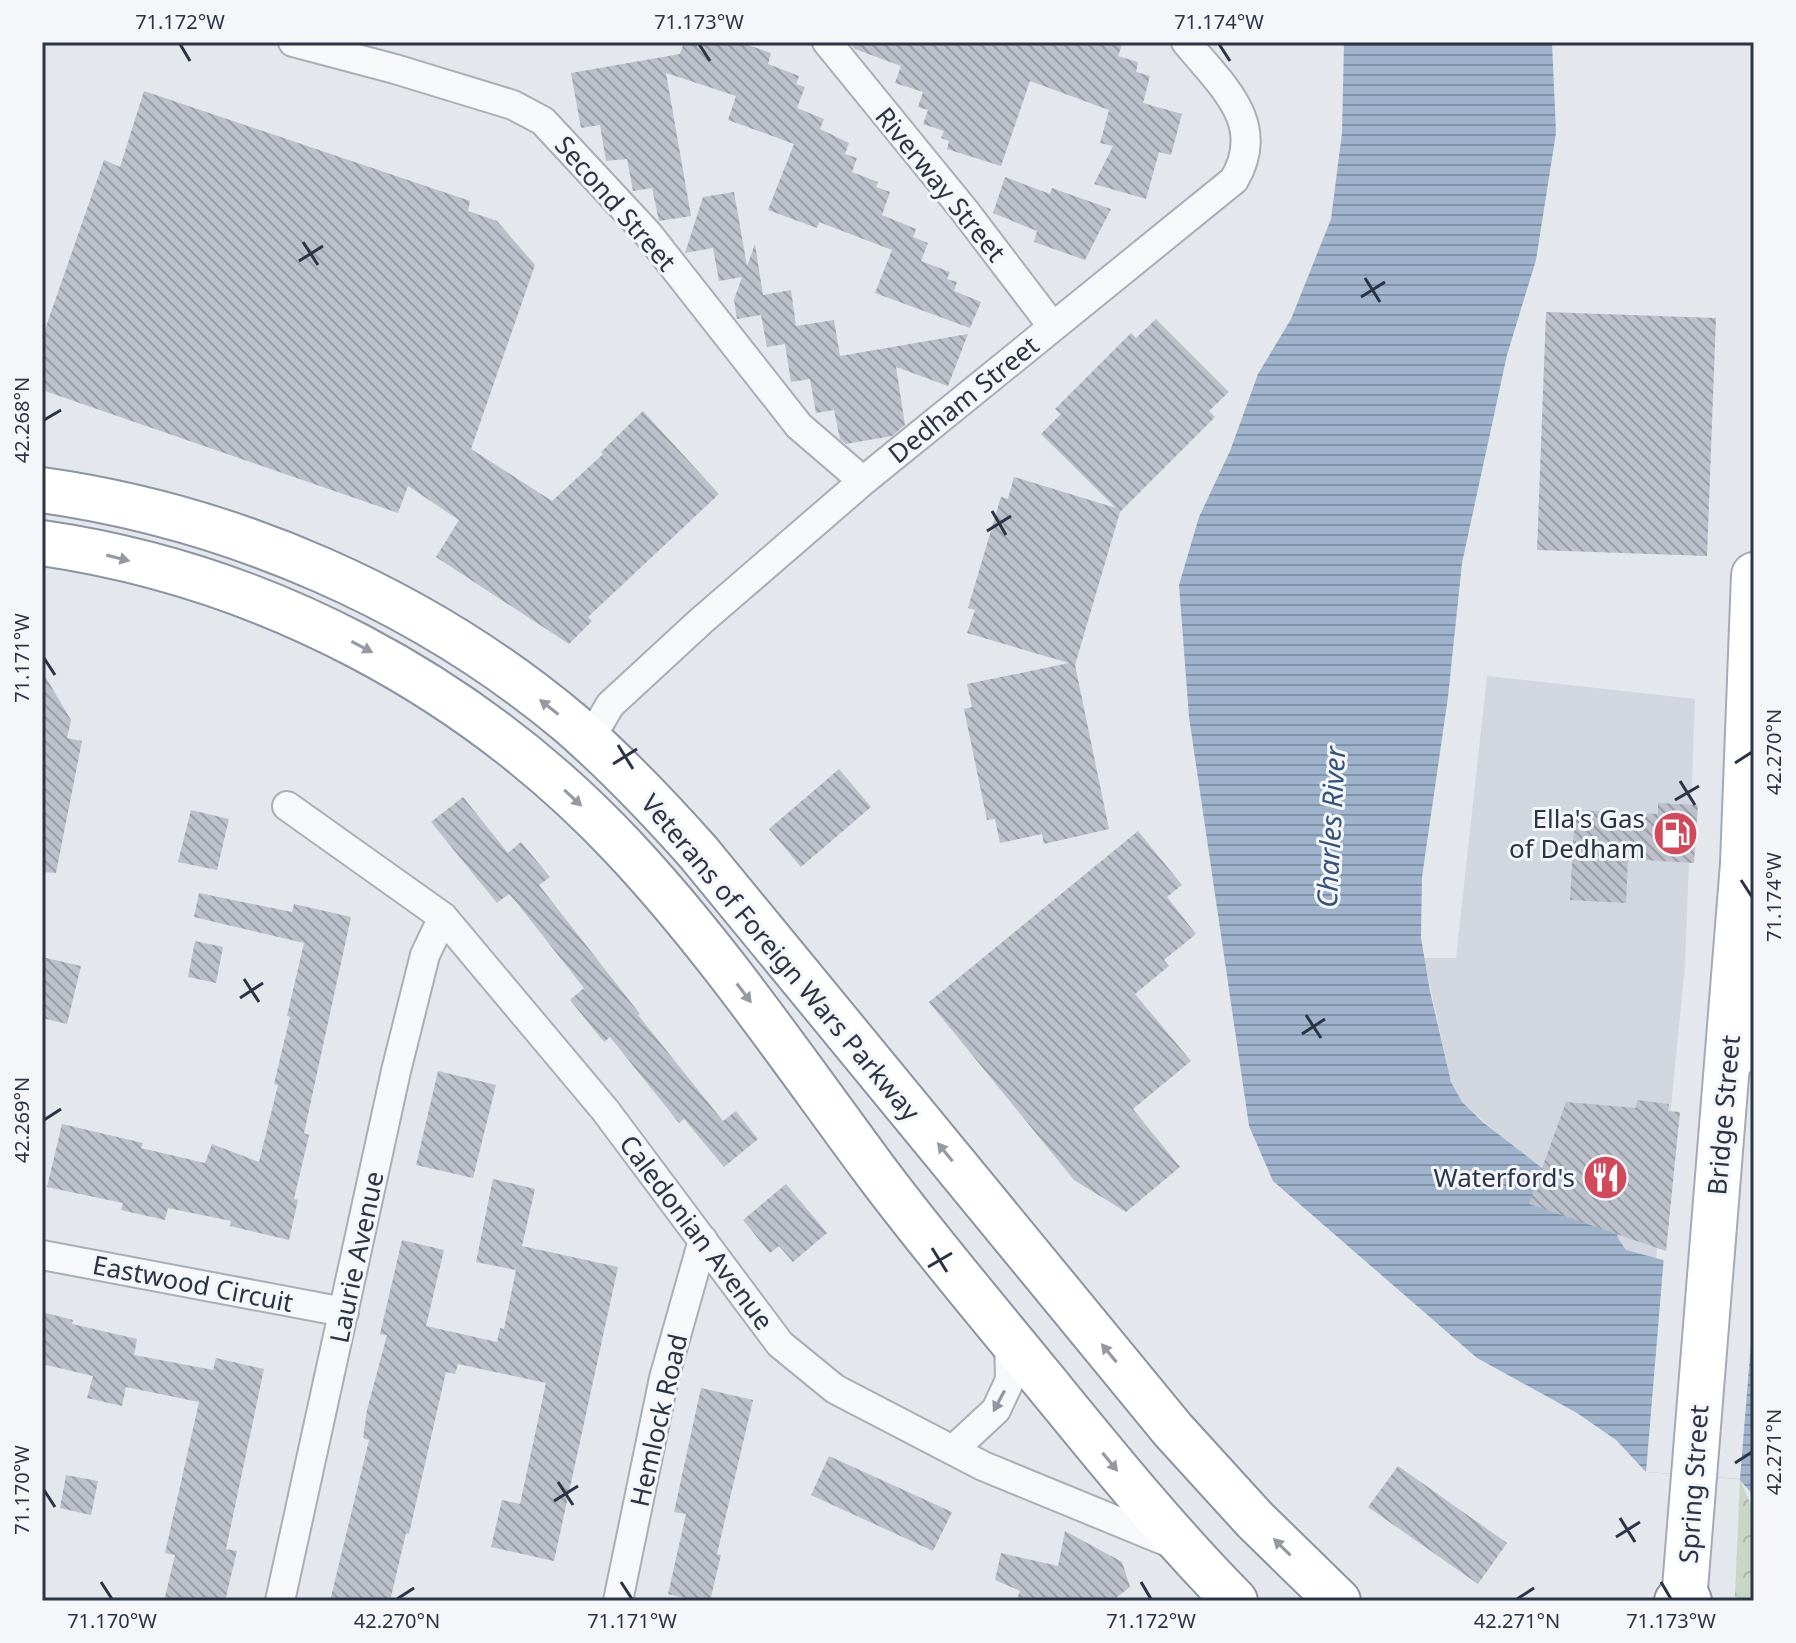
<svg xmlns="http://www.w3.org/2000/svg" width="1796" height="1643" font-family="'Noto Sans',sans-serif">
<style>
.built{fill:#d2d6de}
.park{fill:url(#park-crowns)}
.water{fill:url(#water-rules)}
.pier{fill:#e4e7ec}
.building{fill:url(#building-back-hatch)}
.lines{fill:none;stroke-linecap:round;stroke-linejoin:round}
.minor-casing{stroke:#a9aeb7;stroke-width:32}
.primary-casing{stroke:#a3abb8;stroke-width:48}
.trunk-casing{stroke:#8b94a3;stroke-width:48}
.minor{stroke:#f7f8fa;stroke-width:28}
.primary{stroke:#fff;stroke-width:44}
.trunk{stroke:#fff;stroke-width:44}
.oneway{fill:#959aa2}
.oneway2{fill:#9196a0}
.ticks{fill:none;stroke:#2b3445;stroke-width:3}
.labels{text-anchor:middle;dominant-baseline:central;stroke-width:6;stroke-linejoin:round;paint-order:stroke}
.street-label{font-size:26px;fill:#2b3445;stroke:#f4f6f9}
.poi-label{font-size:26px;fill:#2b3445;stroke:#f4f6f9;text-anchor:end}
.water-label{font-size:28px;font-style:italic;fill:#34527a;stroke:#f4f6f9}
.neatline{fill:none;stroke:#2b3445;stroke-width:3}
.ticks-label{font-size:20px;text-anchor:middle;fill:#2b3445}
</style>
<defs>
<pattern id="park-crowns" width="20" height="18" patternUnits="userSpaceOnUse" patternTransform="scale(2)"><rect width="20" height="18" fill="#c9d6c5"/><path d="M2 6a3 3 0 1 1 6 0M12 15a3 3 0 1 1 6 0" fill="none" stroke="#adb8ab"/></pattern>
<pattern id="water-rules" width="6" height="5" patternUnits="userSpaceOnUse" patternTransform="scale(2)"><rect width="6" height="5" fill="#9fb4cc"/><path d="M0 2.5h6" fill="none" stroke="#8293a7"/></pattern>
<pattern id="building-back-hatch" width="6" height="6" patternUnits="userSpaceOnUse" patternTransform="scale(2)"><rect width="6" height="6" fill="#bbc0ca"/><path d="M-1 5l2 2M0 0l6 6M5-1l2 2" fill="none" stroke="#989da6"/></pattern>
</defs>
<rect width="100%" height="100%" fill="#e4e7ec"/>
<path class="built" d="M1487,676L1695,699L1685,965L1656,1259L1626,1250L1542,1168L1511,1145L1462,1102L1451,1082L1424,958H1456Z"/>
<path class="park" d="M1740,1479L1754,1512V1601H1736L1735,1595Z"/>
<path class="water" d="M1344,42H1552L1556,133L1536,260L1507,355L1462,563L1448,697L1422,877L1421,938L1430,991L1451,1082L1462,1102L1484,1123L1542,1168L1608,1211L1619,1240L1626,1250L1667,1261L1754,1262V1496L1739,1479L1646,1472L1616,1440L1577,1413L1477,1358L1273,1181L1249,1126L1189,717L1179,585L1199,517L1230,451L1258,374L1291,319L1331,219L1342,133Z"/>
<path class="pier" d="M1670,1255L1754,1262V1306L1740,1479L1646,1472L1664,1256Z"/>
<path class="building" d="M684,42H739L771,53L768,64L799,76L796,84L805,87L797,108L824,119L820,129L849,143L845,154L857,158L852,172L878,182L876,187L890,192L882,215L916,229L913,237L928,243L921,261L950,272L947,279L957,282L954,291L981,302L970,328L875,293L892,250L819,222L817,228L768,210L794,144L728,120L736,96L666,73L691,216L659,221L652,188L633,191L627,159L606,161L600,125L581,128L571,73L680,54Z
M849,42H1123L1118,56L1138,62L1136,72L1150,76L1143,103L1182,114L1171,155L1159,152L1146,199L1094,184L1113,146L1100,143L1109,110L1030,81L1001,166L947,149L949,141L941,138L944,131L923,124L928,110L918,107L923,92L895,83L901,66L855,49Z
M144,91L470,201L468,211L497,221L535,265L471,449L552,501L603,454L601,452L643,411L719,494L588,617L592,621L569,644L436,557L459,520L408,486L398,513L42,390V338L104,160L120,167Z
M1005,177L1050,194L1052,188L1111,209L1085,260L1034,242L1037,231L993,213Z
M734,192L747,266L755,244L763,295L791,290L796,326L834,320L840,356L968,334L948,386L896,367L905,425L892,436L846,444L840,439L834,410L816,413L810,379L791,382L785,344L767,347L761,315L737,319L734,300L742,277L719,281L713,248L685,253L703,197Z
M1546,312L1716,318L1707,556L1537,550Z
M1156,319L1229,392L1209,411L1215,417L1120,512L1075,665L1109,829L1044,844L1042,834L1000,843L995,819L987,820L964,709L972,707L967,684L1069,663L967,633L975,610L968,608L1001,497L1008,499L1014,477L1116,508L1041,434L1061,414L1055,409L1131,333L1136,338Z
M42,671L71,720L67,738L82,741L56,873L42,872Z
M839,769L871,807L801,867L769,829Z
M463,797L508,853L521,842L550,877L539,885L640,1014L638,1015L723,1121L736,1111L758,1139L724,1167L684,1119L679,1123L610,1037L604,1042L570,1000L584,988L517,903L509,894L497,903L431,822Z
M1658,803L1698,805L1694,863L1628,859L1626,903L1570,900L1575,810L1658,814Z
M191,810L229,819L217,870L178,862Z
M1138,831L1182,885L1167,897L1196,934L1164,960L1169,966L1135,994L1191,1061L1133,1109L1180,1167L1126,1212L1074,1180L929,1002Z
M199,893L292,912L294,904L351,917L304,1133L309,1135L294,1199L298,1200L289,1240L230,1226L231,1221L168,1208L165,1220L121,1210L123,1203L47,1187L62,1124L143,1143L141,1148L205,1163L212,1144L259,1162L278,1085L274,1084L290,1017L287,1016L304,943L194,917Z
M195,941L223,947L216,983L188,977Z
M42,957L81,966L67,1024L42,1018Z
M438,1071L496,1085L473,1178L416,1165Z
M1637,1100L1669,1104L1668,1111L1680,1112L1666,1251L1529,1204L1566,1102L1636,1108Z
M493,1179L535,1189L522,1246L618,1267L554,1561L491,1547L502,1500L520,1504L546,1383L458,1364L455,1374L446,1372L409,1534L406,1533L390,1601H330L369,1440L363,1438L367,1410L387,1335L380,1334L402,1240L444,1250L426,1326L497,1342L500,1328L504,1329L516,1270L476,1262Z
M786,1184L827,1233L793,1262L779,1246L770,1253L743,1220Z
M42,1312L73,1320L72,1324L137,1339L134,1355L213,1370L216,1358L264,1369L226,1549L237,1551L225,1601H164L175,1555L165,1553L199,1402L126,1387L122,1406L87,1398L93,1376L42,1364Z
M701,1388L753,1400L717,1554L721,1555L710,1601H697L668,1594L686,1514L674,1512Z
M829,1456L952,1512L933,1551L811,1495Z
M1398,1466L1507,1543L1478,1584L1368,1507Z
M66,1475L98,1481L91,1515L60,1508Z
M1065,1531L1122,1562L1130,1587L1112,1601H1016L1020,1591L995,1580L1001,1553L1058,1566Z"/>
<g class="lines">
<defs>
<path id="minor" d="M293,42L395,69L513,105L543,121L648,234L799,426L863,481
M827,42L964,210L1053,327
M589,741L610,705L701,621L863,481L1234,180C1268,123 1221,85 1186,42
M287,806L443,917L605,1110L780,1344L835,1389L983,1466L1173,1544
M1726,1076L1754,1047
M42,1255L344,1312
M954,1449L996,1410L1010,1380L1009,1337
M280,1601L396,1071L425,955L443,917
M618,1601L664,1378L703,1240"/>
<path id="primary" d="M1684,1601L1743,864L1754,575"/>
<path id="trunk" d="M42,490C233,517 422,599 570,723C616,763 658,807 698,852L1173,1430L1255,1520L1338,1601
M42,543C263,575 470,684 623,847C715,945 791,1057 871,1165C925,1238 984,1307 1041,1377C1104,1454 1166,1531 1235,1601
M1677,1601L1685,1592L1689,1601"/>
</defs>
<use href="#minor" class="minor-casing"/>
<use href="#primary" class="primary-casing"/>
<use href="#trunk" class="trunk-casing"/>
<use href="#minor" class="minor"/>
<use href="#primary" class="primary"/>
<use href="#trunk" class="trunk"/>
</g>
<defs><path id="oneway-solid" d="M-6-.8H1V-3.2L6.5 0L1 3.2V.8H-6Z" transform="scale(2)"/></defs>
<g class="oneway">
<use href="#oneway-solid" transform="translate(118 558) rotate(14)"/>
<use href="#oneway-solid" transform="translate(362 647) rotate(28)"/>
<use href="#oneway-solid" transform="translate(549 707) rotate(-142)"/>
<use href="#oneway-solid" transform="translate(573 798) rotate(43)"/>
<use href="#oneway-solid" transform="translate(744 993) rotate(53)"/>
<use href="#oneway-solid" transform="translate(945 1152) rotate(-129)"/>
<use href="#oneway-solid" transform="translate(1109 1353) rotate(-129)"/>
<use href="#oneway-solid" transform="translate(1110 1462) rotate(51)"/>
<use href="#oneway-solid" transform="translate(1282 1547) rotate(-135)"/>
</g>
<use class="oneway2" href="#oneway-solid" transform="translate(999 1401) rotate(118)"/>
<path class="ticks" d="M180,44L190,61M699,44L710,61M1219,44L1230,61M303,242L318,265M299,261L323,246M1365,278L1380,302M1361,297L1385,282M44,420L61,410M992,511L1006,535M987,531L1011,516M44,658L55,675M618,745L633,769M1735,763L1752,752M613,764L637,749M1680,781L1695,805M1675,800L1699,786M1741,880L1752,897M244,979L259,1002M240,998L263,983M1306,1015L1321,1038M1302,1034L1325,1019M44,1120L61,1109M932,1248L947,1272M928,1267L952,1253M1735,1463L1752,1452M558,1482L573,1505M44,1490L55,1507M554,1501L578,1486M1620,1518L1635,1542M1616,1537L1640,1522M101,1582L112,1599M621,1582L632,1599M1141,1582L1151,1599M1661,1582L1671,1599M397,1599L414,1588M1517,1599L1534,1588"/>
<defs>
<symbol id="fuel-disc" viewBox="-11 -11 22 22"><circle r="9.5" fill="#d1495b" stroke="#f4f6f9"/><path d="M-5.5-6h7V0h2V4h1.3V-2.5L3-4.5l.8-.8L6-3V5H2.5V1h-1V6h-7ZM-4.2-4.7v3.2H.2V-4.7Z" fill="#fff"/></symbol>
<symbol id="restaurant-disc" viewBox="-11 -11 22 22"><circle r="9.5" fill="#d1495b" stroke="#f4f6f9"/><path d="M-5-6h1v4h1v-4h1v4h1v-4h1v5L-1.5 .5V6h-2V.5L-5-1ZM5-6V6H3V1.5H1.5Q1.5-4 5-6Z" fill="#fff"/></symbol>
</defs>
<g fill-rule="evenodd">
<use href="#fuel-disc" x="1650" y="808" width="51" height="51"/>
<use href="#restaurant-disc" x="1580" y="1152" width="51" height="51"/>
</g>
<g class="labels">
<g class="street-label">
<text transform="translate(941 184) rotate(51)">Riverway Street</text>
<text transform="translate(616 203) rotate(49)">Second Street</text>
<text transform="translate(963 399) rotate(-39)">Dedham Street</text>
<text transform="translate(781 957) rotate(50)">Veterans of Foreign Wars Parkway</text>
<text transform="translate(1723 1115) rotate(-85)">Bridge Street</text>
<text transform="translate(697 1232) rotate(53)">Caledonian Avenue</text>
<text transform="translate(356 1257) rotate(-78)">Laurie Avenue</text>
<text transform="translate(193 1283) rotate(11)">Eastwood Circuit</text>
<text transform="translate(658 1420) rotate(-77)">Hemlock Road</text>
<text transform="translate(1693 1484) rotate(-86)">Spring Street</text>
</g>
<g class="poi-label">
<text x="1645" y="818">Ella's Gas<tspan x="1645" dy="30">of Dedham</tspan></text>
<text x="1575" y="1177">Waterford's</text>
</g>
<g class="water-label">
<text transform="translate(1330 827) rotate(-87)">Charles River</text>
</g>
</g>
<rect width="1796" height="1643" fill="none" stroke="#f4f6f9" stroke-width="88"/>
<rect x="44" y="44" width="1708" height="1555" class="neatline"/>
<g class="ticks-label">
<text x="180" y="29">71.172°W</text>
<text x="699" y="29">71.173°W</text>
<text x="1219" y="29">71.174°W</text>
<text transform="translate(22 420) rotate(-90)" y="7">42.268°N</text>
<text transform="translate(22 658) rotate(-90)" y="7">71.171°W</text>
<text transform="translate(1774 752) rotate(-90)" y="7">42.270°N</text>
<text transform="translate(1774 897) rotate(-90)" y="7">71.174°W</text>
<text transform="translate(22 1120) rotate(-90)" y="7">42.269°N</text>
<text transform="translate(1774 1452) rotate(-90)" y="7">42.271°N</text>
<text transform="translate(22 1490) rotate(-90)" y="7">71.170°W</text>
<text x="112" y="1628">71.170°W</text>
<text x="397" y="1628">42.270°N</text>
<text x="632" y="1628">71.171°W</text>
<text x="1151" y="1628">71.172°W</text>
<text x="1517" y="1628">42.271°N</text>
<text x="1671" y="1628">71.173°W</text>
</g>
</svg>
